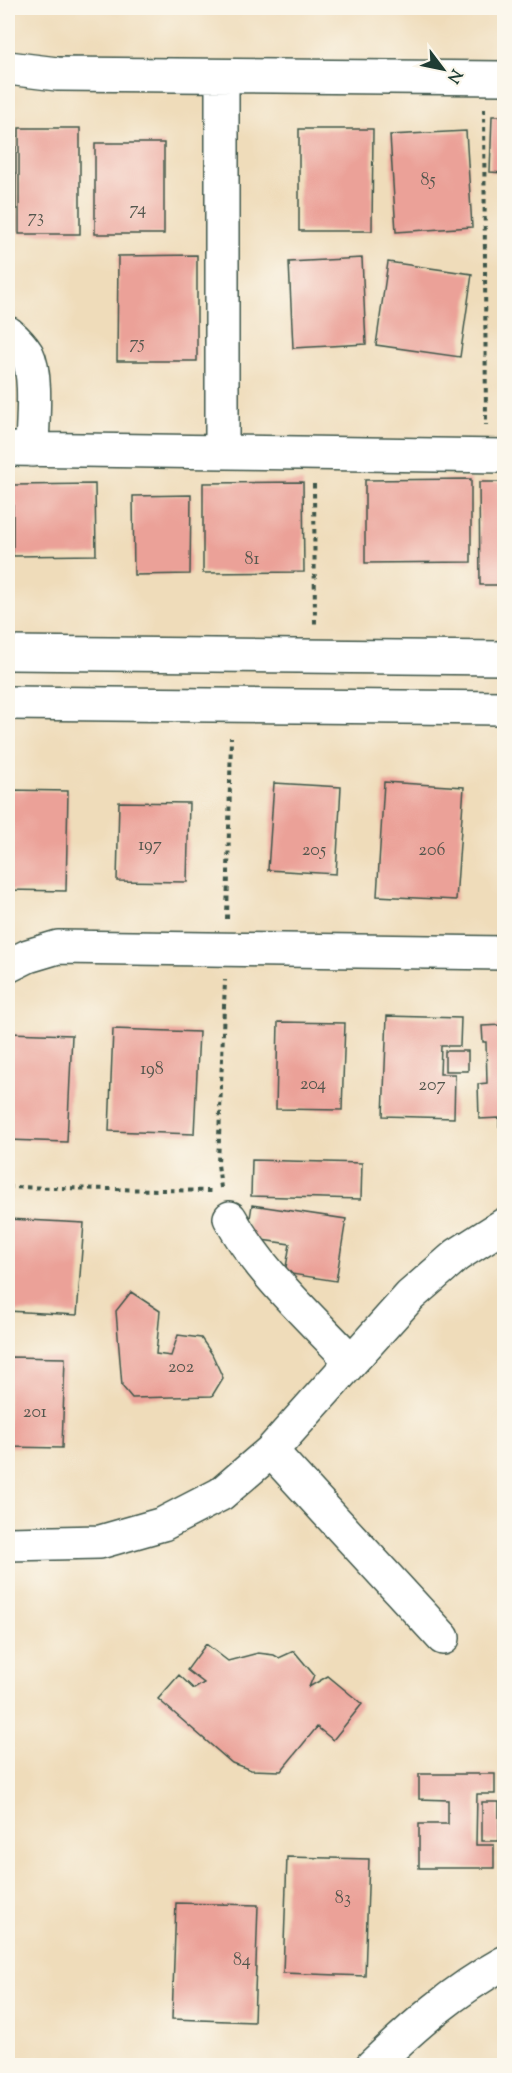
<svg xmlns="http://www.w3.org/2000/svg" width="512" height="2073" font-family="'Sorts Mill Goudy',serif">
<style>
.building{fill:#eba198}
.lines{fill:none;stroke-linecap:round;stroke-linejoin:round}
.minor-casing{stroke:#3e5548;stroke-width:36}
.path{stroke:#3e5548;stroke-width:4;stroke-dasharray:4.5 4.5;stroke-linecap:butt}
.minor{stroke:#fff;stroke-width:33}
.labels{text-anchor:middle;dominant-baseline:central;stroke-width:4.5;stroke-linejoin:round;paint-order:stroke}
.number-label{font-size:18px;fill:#52564d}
</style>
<rect width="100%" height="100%" fill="#fbf7ec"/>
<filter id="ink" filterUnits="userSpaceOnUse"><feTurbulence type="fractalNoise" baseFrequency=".0167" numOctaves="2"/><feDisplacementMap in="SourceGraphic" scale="12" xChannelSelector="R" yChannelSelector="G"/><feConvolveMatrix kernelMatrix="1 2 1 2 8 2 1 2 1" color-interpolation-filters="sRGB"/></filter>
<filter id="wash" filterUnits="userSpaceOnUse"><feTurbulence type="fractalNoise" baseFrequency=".008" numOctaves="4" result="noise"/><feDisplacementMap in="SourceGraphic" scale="24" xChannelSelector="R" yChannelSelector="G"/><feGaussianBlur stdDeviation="1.35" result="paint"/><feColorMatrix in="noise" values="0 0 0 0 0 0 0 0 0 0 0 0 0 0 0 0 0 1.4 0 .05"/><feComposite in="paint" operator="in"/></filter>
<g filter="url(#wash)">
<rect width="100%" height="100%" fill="#efdcba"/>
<g id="blocks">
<path class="building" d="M492,116H504V173L490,172Z
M8,117H16V232H8Z
M19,128H80V234H19Z
M299,129H373L372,231H299Z
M466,131L472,227L396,232L390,135Z
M95,143H164V234H95Z
M197,255V361H117L118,256Z
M362,258L366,344L293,348L289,262Z
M388,262L472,274L460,357L376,345Z
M471,479V562L365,563V480Z
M303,482L304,572L203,573V483Z
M479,482H504V585H480Z
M95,484L96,555L13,556V485Z
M191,495L190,574L134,575L133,496Z
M384,782L464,787L456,900L377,896Z
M274,783L341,787L336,874L268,870Z
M8,790L68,791L66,891L8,890Z
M119,802L189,803L187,882L117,881Z
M387,1016L461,1018L460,1046H441L440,1074H455L454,1118L383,1116Z
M278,1022L345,1023L342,1110L276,1109Z
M504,1025V1127H499V1118L479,1119L478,1084L487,1083L486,1042H483L482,1026Z
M113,1029L199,1032L194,1134L109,1131Z
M8,1033L72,1035L67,1142L8,1140Z
M445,1051H468V1071H445Z
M252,1160L362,1163L361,1199L251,1196Z
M252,1205L346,1219L336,1281L285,1273L290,1244L247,1238Z
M8,1219L84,1223L77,1315L8,1311Z
M131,1292L160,1311L156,1354L171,1356L178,1335L201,1338L212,1354L223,1378L212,1396L132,1398L122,1386L116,1311Z
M8,1357L65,1358L62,1448L8,1447Z
M206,1644L228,1661L258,1653L274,1655L279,1658L294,1651L314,1675L309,1687L328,1676L362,1704L333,1740L317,1727L281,1771L251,1770L232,1763L158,1699L179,1675L194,1689L204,1683L187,1670Z
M419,1774H495V1794H477L476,1845H494V1868H419V1824H448V1800L419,1799Z
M482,1802H499V1841H482Z
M287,1857L369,1859L365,1976L283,1973Z
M176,1903L258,1905L254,2022L172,2019Z"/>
</g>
</g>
<g filter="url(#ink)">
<use href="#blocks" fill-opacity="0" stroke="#3e5548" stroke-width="1.5"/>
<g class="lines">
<defs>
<path id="minor" d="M8,68L57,74L504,78
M8,333C15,339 22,346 27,354C38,376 32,425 32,450
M8,449L504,456
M222,452V76
M8,653L504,658
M8,703L504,708
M8,966L28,956L58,947L504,953
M230,1218C260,1273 309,1316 351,1361
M271,1451L443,1638
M8,1544L100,1542L163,1524L221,1494L271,1451L410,1296L457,1255L504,1225
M372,2066C415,2025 452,1992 504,1963"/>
</defs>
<use href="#minor" class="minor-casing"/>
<path class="path" d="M484,109L486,425
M314,484L315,624
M227,919L231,737
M8,1187L212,1191
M221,1188L218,1164L225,980"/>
<use href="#minor" class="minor"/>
</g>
</g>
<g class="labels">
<g class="number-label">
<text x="428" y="181">85</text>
<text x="138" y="210">74</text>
<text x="36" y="218">73</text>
<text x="137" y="344">75</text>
<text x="252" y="560">81</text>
<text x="150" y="846">197</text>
<text x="314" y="851">205</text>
<text x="432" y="851">206</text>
<text x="152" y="1070">198</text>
<text x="313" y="1085">204</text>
<text x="432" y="1086">207</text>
<text x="181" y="1368">202</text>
<text x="35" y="1413">201</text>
<text x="343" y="1899">83</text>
<text x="242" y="1961">84</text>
</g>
</g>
<rect width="512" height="2073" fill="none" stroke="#fbf7ec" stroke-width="30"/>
<g transform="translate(443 69) rotate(122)" stroke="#fbf7ec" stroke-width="4.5" paint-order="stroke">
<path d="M0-4.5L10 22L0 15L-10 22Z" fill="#1f3d34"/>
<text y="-9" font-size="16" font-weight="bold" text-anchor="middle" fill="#1f3d34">N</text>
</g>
</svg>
